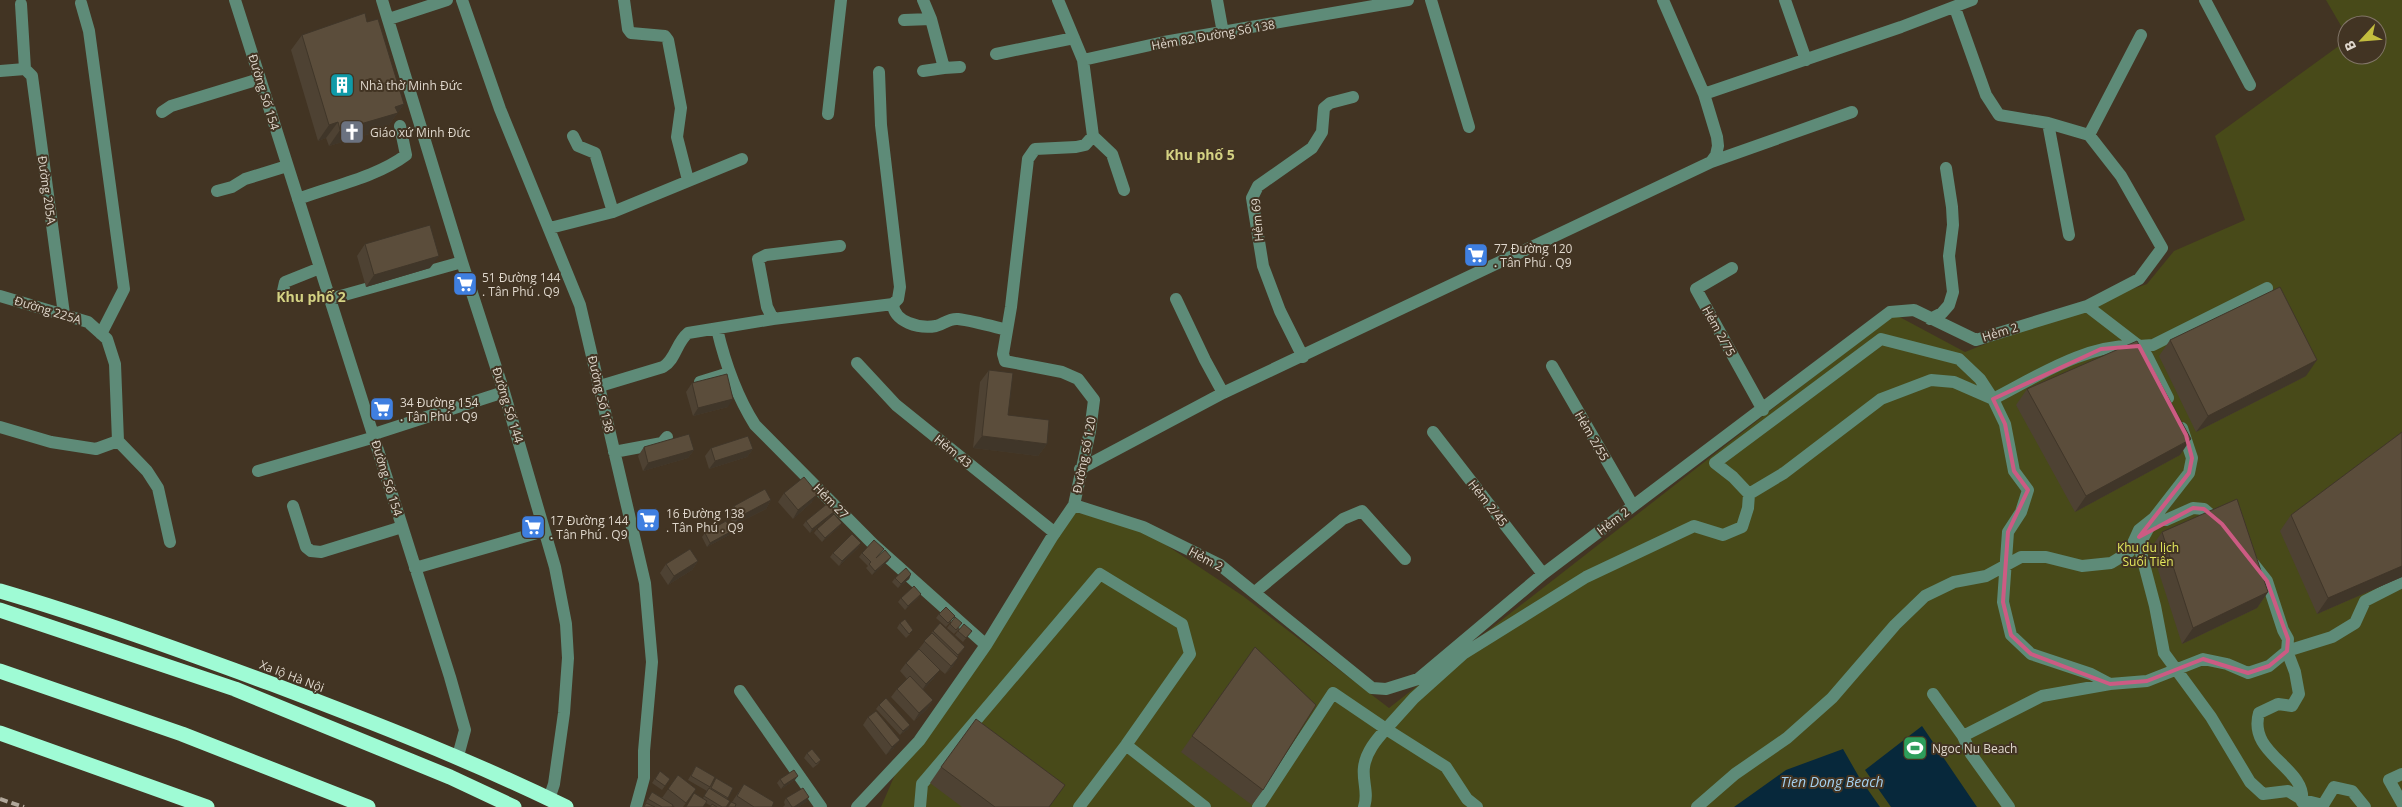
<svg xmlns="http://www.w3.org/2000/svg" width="2402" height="807" font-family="'Open Sans',sans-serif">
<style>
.green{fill:#484a19}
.water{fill:#07283b}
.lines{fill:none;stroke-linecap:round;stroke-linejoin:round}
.minor{stroke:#5e8b78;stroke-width:12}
.highway{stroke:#9ffbd5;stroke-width:15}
.rail{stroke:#b1a79a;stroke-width:4;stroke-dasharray:8 4;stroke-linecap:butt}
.wall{fill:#4e4233}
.shaded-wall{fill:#403629}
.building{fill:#5b4d3b;stroke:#403629}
.marked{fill:none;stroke:#cc5b83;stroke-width:4;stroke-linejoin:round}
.labels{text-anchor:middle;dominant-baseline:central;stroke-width:4;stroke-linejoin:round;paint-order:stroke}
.street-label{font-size:12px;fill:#dfd7cc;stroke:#423423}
.poi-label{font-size:12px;fill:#dfd7cc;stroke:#423423;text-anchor:start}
.park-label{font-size:12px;fill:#e4e85d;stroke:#423423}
.neighbourhood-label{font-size:14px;font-weight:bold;fill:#d4d283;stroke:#423423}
.water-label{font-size:14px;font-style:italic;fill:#a4d0ef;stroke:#423423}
</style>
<rect width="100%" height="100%" fill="#423423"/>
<path class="green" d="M2326,0H2402V807H881L900,763L1074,512L1139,527L1243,596L1389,708L1894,314L1965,352L2074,309L2147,284L2174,251L2245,220L2215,136L2347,40V55H2377V25H2347V36Z"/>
<path class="water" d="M1922,726L1977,807H1891L1865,770Z
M1843,749L1859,777L1880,807H1734L1786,770Z"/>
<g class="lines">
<path class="minor" d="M235,0L450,677L465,730L458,756
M382,0L462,262L504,392L555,567L566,624L568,658L564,713L554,784L549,799
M462,0L500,109L580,305L645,583L652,662L644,751V778L636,807
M624,0L628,29L631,33L665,36L668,40L681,108L677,137L688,180
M923,0L931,19L944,68L923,71
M1217,0L1223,33
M1431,0L1469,127
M1785,0L1806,60
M2205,0L2250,85
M81,3L89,31L124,289L101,334
M21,4L25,69
M389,19L447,0
M904,20L931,19
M996,54L1074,38
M1083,60L1164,42L1408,0
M944,68L960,67
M25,69L32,76L64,314
M0,71L25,69
M1704,94L1901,27L1972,0
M162,112L171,106L259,79
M828,114L841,0
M2048,123L2069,235
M2089,135L2141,35
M573,136L578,146L595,153L613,212
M1093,136L1112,154L1124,190
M1711,162L1852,112
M217,191L232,187L245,179L287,166
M298,199C332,186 377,177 406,155L400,126
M550,228L613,212L742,159
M1732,268L1696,289L1763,410
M283,291L285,282L320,268
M0,296L88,322L107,339L115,364L118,441
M330,299L462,262
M1176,299L1205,360L1223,393
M893,304C894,322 919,329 936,326C944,324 949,318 958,319C974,321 991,326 1007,330
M2087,306L2139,346L2153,345L2267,288
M773,319L893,304L898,299L900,287L881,125L879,72
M1930,319L1942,313L1949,305L1953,292L1949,256L1953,225L1952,207L1946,168
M717,329C725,363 736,395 755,425L873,544L986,645
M1303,357L1280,311L1263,266L1252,198L1258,186L1312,148L1322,132L1324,108L1330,103L1353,97
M857,363L896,405L1055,533
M1552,366L1633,506
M700,382L729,373
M600,386L663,367C676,359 676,343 688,333L773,319L767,307L758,259L766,255L840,246
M0,427L51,442L96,449L118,441
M2182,428L2192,458L2189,473L2154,518L2143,538L2141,553L2155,606L2164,653L2211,717L2250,782L2263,794L2288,791L2303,800L2323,805L2334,787L2352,791L2365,807
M1433,432L1543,574
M374,434L504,392
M118,441L147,471L158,488L170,542
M614,452L662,443L667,437
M1080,469L1223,393L1711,162L1716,155L1718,146L1717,137L1704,94L1663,0
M258,471L375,437
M1749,494L1784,473L1881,399L1931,380L1954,382L1993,399L2005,424L2014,471L2028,490L2021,512L2008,532L2003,602L2011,635L2031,654L2091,674L2110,684L2147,681L2203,659L2227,664L2248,673L2269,666L2287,651L2332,637L2355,623L2365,601L2402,582
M1074,505L1143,527L1220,565L1372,688L1386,689L1418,679L1543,574L1890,312L1914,310L1976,340L2087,306L2139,279L2162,248L2121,176L2089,135L2048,123L1999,115L1986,95L1955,8
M293,506L306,547L311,551L321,552L402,527
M2252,562L2267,581L2283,630L2288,639L2287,651L2295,672L2299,694L2292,706L2278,704L2259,713C2247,755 2307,767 2302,802
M415,568L544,531
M1255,592L1343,519L1362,511L1405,559
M740,691L821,807
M1933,694L1963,736L1971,754L2009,807
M1963,736L2042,696L2110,684
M1126,745L1205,807
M2402,774L2389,780L2402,803
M857,807L919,741L986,645L1052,537L1074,505L1090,431L1094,400L1078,379L1062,372L1005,361L1003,354L1011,307L1028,159L1035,149L1076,147L1085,145L1093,136L1083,60L1058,0
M920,807L922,784L1100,574L1182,624L1190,654L1126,745L1079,807
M1258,807L1333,693L1386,729L1414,698L1463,654L1586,577L1694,526L1723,535L1742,527L1748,508L1749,494L1733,477L1715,463L1881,339L1959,359L1980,379L1993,399C2038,376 2087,343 2139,346L2147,356L2168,398
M1364,807C1369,793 1362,781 1364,767C1366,752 1376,740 1386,729L1446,767L1467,799L1477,807
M1697,807L1735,774L1787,738L1832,698L1895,625L1925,596L1954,582L1986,576L2021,557H2046L2082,566L2111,563L2129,552L2139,530L2154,518L2166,520L2193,508L2204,509L2219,522"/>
<path class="highway" d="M0,591C92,618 182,651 272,684C372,722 470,760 566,807
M0,610L235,689L450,777L514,807
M0,671L182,734L368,807
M0,733L207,807"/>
<path class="rail" d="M0,799L24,807"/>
</g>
<path class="wall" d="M367,22L404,104L386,129L329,146L326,138L318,141L291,50L302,35Z
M365,244L430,268L366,287L357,256Z
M2170,340L2306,376L2196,432L2159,356Z
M989,370L1008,415L1047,444L1038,456L973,448L980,382Z
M692,383L728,407L693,416L686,392Z
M2027,389L2180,455L2075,512L2016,405Z
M644,447L694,450L688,458L643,471L638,456Z
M711,448L753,449L747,457L709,469L705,456Z
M784,493L812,502L793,519L778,502Z
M771,500L766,509L734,525L728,514L734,506Z
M835,511L832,515L810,533L803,525L806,521Z
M2291,515L2402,577L2317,614L2280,531Z
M839,527L822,542L814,533L817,529Z
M2162,532L2268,592L2257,608L2182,644L2151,548Z
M705,533L729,535L707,547L702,537Z
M861,543L858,548L839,566L830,557L833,553Z
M862,553L878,556L891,557L888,561L872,575L866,568L868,566L859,557Z
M698,561L692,570L668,585L660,573L666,564Z
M911,574L909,579L898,588L892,582L895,578Z
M921,594L918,598L905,610L898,602L901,598Z
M939,614L952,620L946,627L936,618Z
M900,623L910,634L906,638L897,628Z
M950,624L960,628L954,634L947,628Z
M933,631L965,647L957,657L953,666L945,674L938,668L934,678L923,690L933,700L927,709L914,721L891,697L897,689L907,679L900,671L906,663L918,650Z
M958,631H972L963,642L955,635Z
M1255,647L1263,790L1252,805L1181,752Z
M879,705L910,725L908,729L900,735L876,709Z
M868,717L894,748L886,755L863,725Z
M807,753L821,760L818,764L813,768L804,758Z
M696,766L710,787L707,791L688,780Z
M941,767L1065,785L1049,807H962L930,783Z
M660,771L670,779L662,790L652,783Z
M678,775L696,789L683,807H675L673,806L672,807H643L652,792L662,798Z
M716,778L733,788L727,799L726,807H710L711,806L706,803L703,798Z
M780,779L795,780L781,789L777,783Z
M744,784L772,807H728L731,802H732Z
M809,797L806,802L798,807H783L785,805L784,802L786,798Z"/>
<path class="shaded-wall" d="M404,104L386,129L329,146L340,130L395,107Z
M338,122L326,138L318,141L329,125Z
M439,256L430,268L366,287L374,275Z
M2317,360L2306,376L2196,432L2208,416Z
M733,399L728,407L693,416L698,408Z
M982,436L1047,444L1038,456L973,448Z
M2191,439L2180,455L2075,512L2086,496Z
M753,449L747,457L709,469L715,461Z
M694,450L688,458L643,471L648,463Z
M818,494L812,502L793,519L798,510Z
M771,500L766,509L734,525L739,517Z
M835,511L832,515L810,533L812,529Z
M842,523L839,527L822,542L825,538Z
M732,531L729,535L707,547L710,543Z
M861,543L858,548L839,566L842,561Z
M891,557L888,561L872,575L875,571Z
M698,561L692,570L668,585L674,576Z
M2402,566V577L2317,614L2328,598Z
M911,574L909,579L898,588L901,584Z
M2268,592L2257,608L2182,644L2193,628Z
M921,594L918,598L905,610L908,606Z
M958,658L953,666L945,674L951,666Z
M940,670L934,678L921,692L926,684Z
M933,700L927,709L914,721L919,713Z
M910,725L908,729L900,735L903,731Z
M900,740L894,748L886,755L892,747Z
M798,776L795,780L781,789L784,785Z
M809,797L806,802L798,807H794Z"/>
<path class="building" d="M365,13L367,22L378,19L404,104L395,107L398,113L340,130L338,122L329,125L302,35Z
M430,225L439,256L374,275L365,244Z
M2280,287L2317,360L2208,416L2170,340Z
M2137,341L2191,439L2086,496L2027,389Z
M989,370L1013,373L1008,415L1049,420L1047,444L982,436Z
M727,374L733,399L698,408L692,383Z
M2402,432V566L2328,598L2291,515Z
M689,434L694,450L648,463L644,447Z
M748,436L753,449L715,461L711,448Z
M804,477L818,494L798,510L784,493Z
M765,489L771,500L739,517L734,506Z
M2237,499L2268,592L2193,628L2162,532Z
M828,503L835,511L812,529L806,521Z
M834,514L842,523L825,538L817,529Z
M726,521L732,531L710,543L705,533Z
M852,534L861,543L842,561L833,553Z
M874,540L884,549L876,558L885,550L891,557L875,571L869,564L871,562L862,553Z
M690,549L698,561L674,576L666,564Z
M906,568L911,574L901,584L895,578Z
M914,586L921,594L908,606L901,598Z
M946,607L955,616L948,623L939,614Z
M955,617L962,623L956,630L950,624Z
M905,619L913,630L909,634L900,623Z
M940,623L965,647L958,655L933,631Z
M964,624L972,631L966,638L958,631Z
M932,633L958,658L951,666L924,641Z
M1255,647L1316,705L1263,790L1192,736Z
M919,649L940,670L926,684L906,663Z
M910,676L933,700L919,713L897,689Z
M886,698L910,725L903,731L879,705Z
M876,711L900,740L892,747L868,717Z
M976,719L1065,785L1049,807H995L941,767Z
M812,749L821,760L816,764L807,753Z
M696,766L715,777L710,787L691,776Z
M794,770L798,776L784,785L780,779Z
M660,771L670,779L665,786L655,779Z
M678,775L696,789L686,803L668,789Z
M716,778L733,788L728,798L711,788Z
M744,784L774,802L772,807H754L737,796Z
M709,788L730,801L726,807H722L704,796Z
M803,788L809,797L794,807H792L786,798Z
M652,792L673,805L672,807H662L648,799Z
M694,793L707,801L703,807H686Z
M731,802L736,804L735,807H728Z
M646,803L655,807H644Z
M712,804L717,807H710Z"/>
<path class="marked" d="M2139,346L2186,435L2192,458L2189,473L2139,537L2193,508L2204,509L2222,524L2267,581L2288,639L2287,651L2269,666L2248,673L2203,659L2147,681L2110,684L2031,654L2011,635L2003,602L2008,532L2028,490L2014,471L2005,424L1993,399L2101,349Z"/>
<defs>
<symbol id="building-square" viewBox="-11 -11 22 22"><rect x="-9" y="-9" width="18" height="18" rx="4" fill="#0f9aa8" stroke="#423423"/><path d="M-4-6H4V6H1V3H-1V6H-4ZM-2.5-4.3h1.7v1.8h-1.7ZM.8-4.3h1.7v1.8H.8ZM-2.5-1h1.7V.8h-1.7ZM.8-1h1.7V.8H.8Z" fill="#fff"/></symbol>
<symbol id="church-square" viewBox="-11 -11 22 22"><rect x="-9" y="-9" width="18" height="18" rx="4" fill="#6b7280" stroke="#423423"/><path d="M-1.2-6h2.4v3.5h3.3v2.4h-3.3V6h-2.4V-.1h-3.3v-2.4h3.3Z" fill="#fff"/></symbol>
<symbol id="supermarket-square" viewBox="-11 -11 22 22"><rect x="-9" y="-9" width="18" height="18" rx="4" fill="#3f7fe0" stroke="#423423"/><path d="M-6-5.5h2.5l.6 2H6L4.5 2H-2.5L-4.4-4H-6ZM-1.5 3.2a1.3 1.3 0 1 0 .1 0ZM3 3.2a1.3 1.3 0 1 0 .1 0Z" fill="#fff"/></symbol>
<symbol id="stadium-square" viewBox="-11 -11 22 22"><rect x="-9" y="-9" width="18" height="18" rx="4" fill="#2e9e5b" stroke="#423423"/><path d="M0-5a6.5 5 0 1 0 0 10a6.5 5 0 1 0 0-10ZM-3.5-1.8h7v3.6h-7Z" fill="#fff"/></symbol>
</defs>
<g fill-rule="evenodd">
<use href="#building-square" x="328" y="71" width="28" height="28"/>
<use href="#church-square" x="338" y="118" width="28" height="28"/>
<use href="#supermarket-square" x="1462" y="241" width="28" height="28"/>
<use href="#supermarket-square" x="451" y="270" width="28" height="28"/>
<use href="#supermarket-square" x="368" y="395" width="28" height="28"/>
<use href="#supermarket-square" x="634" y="506" width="28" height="28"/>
<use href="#supermarket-square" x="519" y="513" width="28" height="28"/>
<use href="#stadium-square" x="1901" y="734" width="28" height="28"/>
</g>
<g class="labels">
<g class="street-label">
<text transform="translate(1213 35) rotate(-10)">Hẻm 82 Đường Số 138</text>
<text transform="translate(264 92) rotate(73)">Đường Số 154</text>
<text transform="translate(47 190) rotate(82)">Đường 205A</text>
<text transform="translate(1257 220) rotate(-95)">Hẻm 69</text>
<text transform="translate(48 310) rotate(17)">Đường 225A</text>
<text transform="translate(1719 331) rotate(61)">Hẻm 2/75</text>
<text transform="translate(2000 332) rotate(-17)">Hẻm 2</text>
<text transform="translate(601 394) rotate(77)">Đường Số 138</text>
<text transform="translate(508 405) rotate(73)">Đường Số 144</text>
<text transform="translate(1592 436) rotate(60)">Hẻm 2/55</text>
<text transform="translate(953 451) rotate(39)">Hẻm 43</text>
<text transform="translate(1084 455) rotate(-79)">Đường số 120</text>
<text transform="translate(387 478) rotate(73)">Đường Số 154</text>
<text transform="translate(831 501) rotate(45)">Hẻm 27</text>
<text transform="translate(1488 503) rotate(52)">Hẻm 2/45</text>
<text transform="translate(1613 521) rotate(-37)">Hẻm 2</text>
<text transform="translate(1206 559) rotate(28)">Hẻm 2</text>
<text transform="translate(292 676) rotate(21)">Xa lộ Hà Nội</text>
</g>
<g class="poi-label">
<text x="360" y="85">Nhà thờ Minh Đức</text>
<text x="370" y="132">Giáo xứ Minh Đức</text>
<text x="1494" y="248">77 Đường 120<tspan x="1494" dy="14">. Tân Phú . Q9</tspan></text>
<text x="482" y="277">51 Đường 144<tspan x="482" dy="14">. Tân Phú . Q9</tspan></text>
<text x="400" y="402">34 Đường 154<tspan x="400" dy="14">. Tân Phú . Q9</tspan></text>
<text x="666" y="513">16 Đường 138<tspan x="666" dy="14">. Tân Phú . Q9</tspan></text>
<text x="550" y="520">17 Đường 144<tspan x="550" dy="14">. Tân Phú . Q9</tspan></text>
<text x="1932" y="748">Ngoc Nu Beach</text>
</g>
<g class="park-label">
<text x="2148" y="547">Khu du lịch<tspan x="2148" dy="14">Suối Tiên</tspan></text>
</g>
<g class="neighbourhood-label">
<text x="1200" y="154">Khu phố 5</text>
<text x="311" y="296">Khu phố 2</text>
</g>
<g class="water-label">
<text x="1832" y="781">Tien Dong Beach</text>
</g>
</g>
<g transform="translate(2362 40) rotate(244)"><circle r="24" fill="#423423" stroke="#817567"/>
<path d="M0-4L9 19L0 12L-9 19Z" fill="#c3bd3e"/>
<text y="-8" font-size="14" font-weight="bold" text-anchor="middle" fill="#dfd7cc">B</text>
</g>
</svg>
